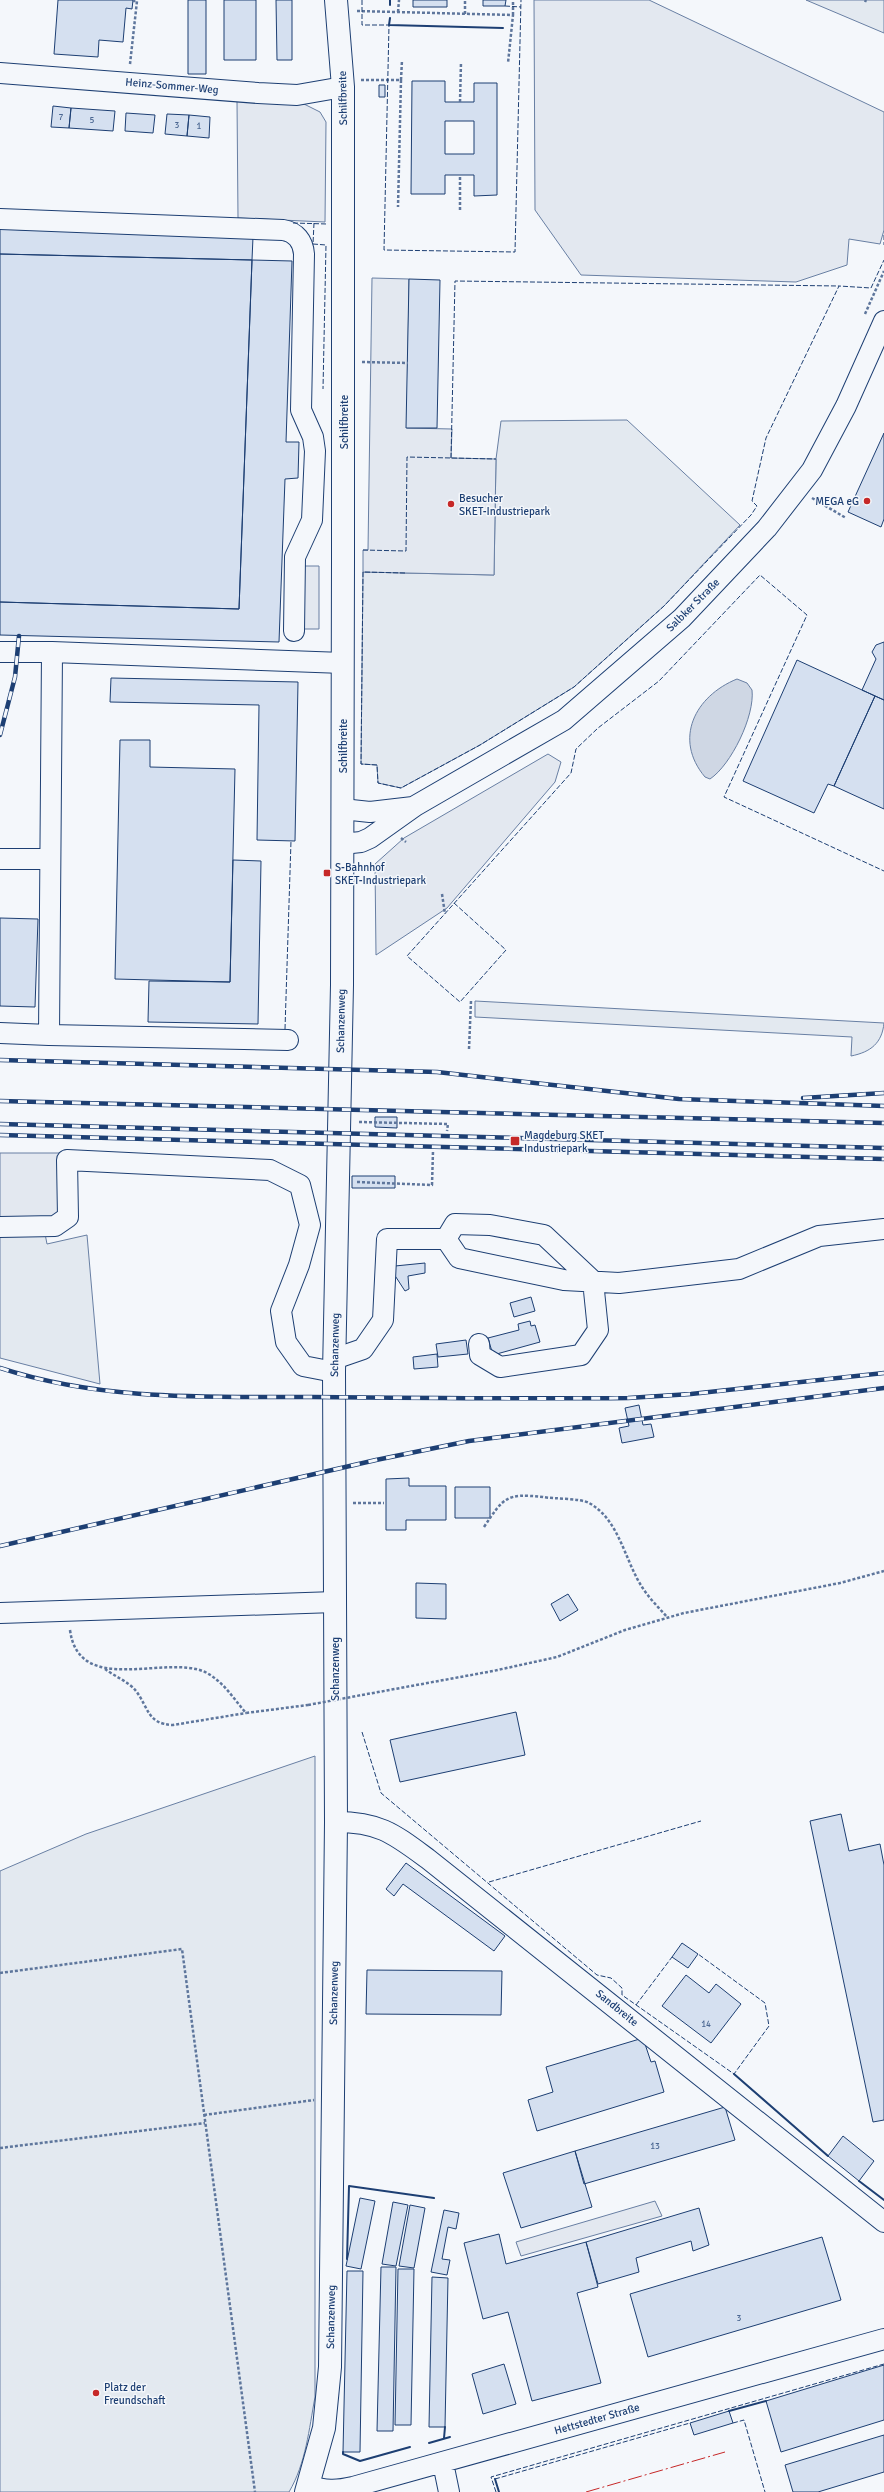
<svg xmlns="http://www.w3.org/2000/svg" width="884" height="2492" font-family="Signika,sans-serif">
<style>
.green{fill:#e3e9f0;stroke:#687fa3}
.parking{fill:#e3e8f0;stroke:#687fa3}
.water{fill:#cfd7e4;stroke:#687fa3}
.building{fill:#d5e0f0;stroke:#1d3f73;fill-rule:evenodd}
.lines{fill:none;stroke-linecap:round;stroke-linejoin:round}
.minor-casing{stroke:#1d3f73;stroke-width:22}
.major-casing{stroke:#1d3f73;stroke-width:24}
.path{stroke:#5e769c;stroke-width:2.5;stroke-dasharray:3 2;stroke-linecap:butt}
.minor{stroke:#f4f7fb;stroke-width:20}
.major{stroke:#f4f7fb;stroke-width:22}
.rail-casing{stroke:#1d3f73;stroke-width:4.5}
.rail{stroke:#f4f7fb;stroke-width:3;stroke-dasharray:9;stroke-linecap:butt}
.path-bridge{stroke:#5e769c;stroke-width:2.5;stroke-dasharray:3 2;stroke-linecap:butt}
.fence{stroke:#1d3f73;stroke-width:1;stroke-dasharray:5 2;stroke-linecap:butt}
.wall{stroke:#1d3f73;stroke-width:2}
.power{stroke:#c62828;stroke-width:1;stroke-dasharray:14 3 2 3;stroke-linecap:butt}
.poi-dot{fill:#c62828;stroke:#f4f7fb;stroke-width:1.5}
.labels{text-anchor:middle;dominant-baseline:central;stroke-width:3;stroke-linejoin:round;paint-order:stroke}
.number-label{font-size:9px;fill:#4b6792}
.street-label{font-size:11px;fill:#1d3f73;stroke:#f4f7fb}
.poi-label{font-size:11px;fill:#1d3f73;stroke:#f4f7fb;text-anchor:start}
</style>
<rect width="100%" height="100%" fill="#f4f7fb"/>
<path class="green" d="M806,0H884V33Z
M627,420L740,525L664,606L574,687L480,745L401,788L378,783L377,765L361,764L363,572L494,575L496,459L501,421Z
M475,1001L884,1023C882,1043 871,1052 851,1056L852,1037L475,1017Z
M0,1154L30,1156L47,1244L87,1235L100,1384L0,1358Z
M315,1756V2397C309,2429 306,2463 289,2492H0V1871L86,1834Z"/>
<path class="parking" d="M534,0H649L884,112V230L880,244L849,239L847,265L796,282L581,275L535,210Z
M237,101L304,104L320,112L326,122L325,222L238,218Z
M372,278L409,279L407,428L452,429L451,458L496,459L494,575L363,572V550H368Z
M301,566H319V629H300Z
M548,754L561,762L555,782L447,908L376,955L375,864L404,838Z
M0,1153H67L68,1217L0,1227Z
M655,2201L662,2216L521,2256L516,2242Z"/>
<path class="water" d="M737,679L747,683L752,690C755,716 731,765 710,779L705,777C673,739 695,696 737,679Z"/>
<path class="building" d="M58,0H133L132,9L126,8L123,42L99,40L98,57L54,54Z
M188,0H206V74H188Z
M224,0H256V60H224Z
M276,0H292V60H277Z
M413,0H447V7H413Z
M483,0H506L505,6H483Z
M412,81H445V102H474V83H497V195L474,196V175H445V194H411ZM445,121H474V154H445Z
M379,85H385V97H379Z
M53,106L71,108L69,128L51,127Z
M71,108L115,111L113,131L69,128Z
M126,113L155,115L153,133L125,131Z
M167,114L189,115L187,136L165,134Z
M189,115L210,117L209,138L187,136Z
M0,229L253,237L252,260L0,254Z
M0,254L252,260L239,609L0,602Z
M252,260L292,261L286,442H299L298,478L285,479L279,642L0,635V602L239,609Z
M409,279L440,280L437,428H406Z
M884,433V519L881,527L848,512Z
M884,642V700L862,690L876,659L872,652L876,645Z
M797,660L875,696L834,786L828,784L814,813L743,781Z
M111,678L298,682L295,841L257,840L259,705L110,702Z
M875,696L884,700V809L834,786Z
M120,740H150V767L235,769L230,982L115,979Z
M233,860L261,861L258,1024L148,1022L149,981L230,982Z
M0,918L38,919L35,1007L0,1006Z
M375,1117H397V1128L375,1127Z
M352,1176H395V1188H352Z
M425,1263V1273L408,1276L409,1289L405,1291L392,1271L395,1266Z
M531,1297L535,1311L514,1317L510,1303Z
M530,1321L531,1326L535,1325L540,1342L493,1355L488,1338L519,1330L518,1324Z
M466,1340L468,1354L438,1357L436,1344Z
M437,1354L438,1367L414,1369L413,1357Z
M639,1405L643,1425L651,1424L654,1437L622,1443L619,1428L629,1426L625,1408Z
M409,1478V1486H446V1520H406V1530H386V1479Z
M455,1487H490V1518H455Z
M416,1583L446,1584V1619L416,1618Z
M568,1594L578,1610L560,1621L551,1604Z
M516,1712L525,1755L400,1782L390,1740Z
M841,1814L849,1851L880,1844L884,1865V2120L873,2122L810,1821Z
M406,1863L505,1936L494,1951L403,1884L394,1896L386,1889Z
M682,1943L698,1954L688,1968L672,1957Z
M367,1970L502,1971L501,2015L366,2014Z
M686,1975L709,1993L716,1984L741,2004L711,2043L662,2006Z
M643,2038L651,2062L655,2061L664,2092L537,2131L528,2100L553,2092L546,2067Z
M725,2107L735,2140L584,2184L575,2151Z
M843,2136L874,2161L859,2181L828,2156Z
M575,2151L592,2207L521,2228L503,2173Z
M360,2198L375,2201L361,2269L346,2266Z
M393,2202L408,2205L396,2266L382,2264Z
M410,2205L425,2208L414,2268L399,2266Z
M699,2208L709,2245L693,2251L691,2241L636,2258L639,2272L598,2284L586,2242Z
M444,2210L459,2213L456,2229L448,2227L442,2259L450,2260L447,2275L431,2272Z
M499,2234L506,2264L586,2242L598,2287L577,2293L601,2383L532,2401L508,2312L483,2319L464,2243Z
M822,2237L841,2300L648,2357L630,2294Z
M381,2267H396L393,2431H377Z
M398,2269H414L411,2425H395Z
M347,2271H363L360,2452H343Z
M432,2277L448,2278L445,2427H429Z
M504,2364L516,2404L483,2414L472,2374Z
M884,2365V2420L781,2452L766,2401Z
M729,2411L733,2423L694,2435L690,2423Z
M884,2435V2472L818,2492H793L785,2465Z"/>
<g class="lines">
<defs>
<path id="minor" d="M0,73L258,93L297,95L343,87
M0,219L283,230C296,232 303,241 304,254L301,410L313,437L315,451L312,520L295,557L294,631
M0,652H52
M342,809L370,812L413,807
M342,844L361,842L370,838L415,806L564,720L682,618L767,528L812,470L846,406L884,321
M0,859H50
M0,1033L49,1035
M288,1040L49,1035L52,652L343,663
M0,1227L55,1226L68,1217L67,1160L270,1170L300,1185L310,1225L299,1265L281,1311L286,1342L303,1366L334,1372
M446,1239L459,1258L564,1280L619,1283L739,1269L819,1236L884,1229
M446,1239L455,1224L490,1225L544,1235L593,1281L598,1330L581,1355L500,1367L480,1355L479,1344
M334,1359L363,1349L383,1320L387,1239H446
M0,1613L335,1602
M336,1822C380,1822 394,1834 428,1859L884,2222
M443,2463L449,2492
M309,2485C325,2491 336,2491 353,2487L884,2339"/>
<path id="major" d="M306,2492L324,2428L330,2367L336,1822L334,1372L342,985L343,561V87L336,0"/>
</defs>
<use href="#minor" class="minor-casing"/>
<use href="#major" class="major-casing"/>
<path class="path" d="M865,2L866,0
M357,11L513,15L508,63
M398,12L399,0
M465,14V0
M513,15V0
M130,64L137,1H133
M361,80H401L398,207
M401,80L402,60
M460,102L461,62
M460,210V175
M865,314L884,271
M362,362L408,363
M812,498L846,518
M401,838L406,842
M442,894L445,914
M469,1049L471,1001
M359,1122L448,1124L447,1131
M357,1182L432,1185L433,1151
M353,1503H384
M484,1527C504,1497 506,1493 543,1497C554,1499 580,1498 589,1503C619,1519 625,1561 642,1587C649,1598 659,1608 668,1618
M70,1630C79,1697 165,1654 205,1672C223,1681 233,1698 246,1713L308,1705
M105,1669C114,1676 129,1682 136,1691C149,1708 147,1724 173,1725L246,1713
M362,1695L493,1671L557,1657L625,1630L684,1613L840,1583L884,1571
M0,1973L182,1949L255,2492
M204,2115L314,2100
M0,2148L205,2123"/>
<use href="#minor" class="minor"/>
<use href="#major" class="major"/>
<defs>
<path id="rail" d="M0,735L15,677L19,636
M0,1060L437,1072L679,1099L884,1106
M803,1098L884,1093
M0,1101L884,1123
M0,1124L884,1148
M0,1135L884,1159
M0,1368C101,1401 206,1397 311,1397C416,1398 522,1399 628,1398L691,1394L884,1373
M0,1546L376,1460L469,1441L884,1388"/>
</defs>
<use href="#rail" class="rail-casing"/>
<use href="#rail" class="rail"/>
<path class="path-bridge" d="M308,1705L362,1695"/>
<path class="fence" d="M362,0V25H389L384,250L515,252L521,0
M505,6L521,7
M293,223L327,224
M314,223L313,244L326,245L323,389
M884,235V245
M451,458L455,281L839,286
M363,550L406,551L407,457L496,459
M405,573L363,572L361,764L377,765L378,783L401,788L480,745L574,687L664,606L751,515L757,506L752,501L766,438L839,286L871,288L884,260
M454,903L506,950L460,1002L407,956L571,773L576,749L598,728L659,681L760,575L807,615L724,797L884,871
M285,1029L291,841
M362,1732L381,1793L597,1975L611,1978L622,1988V1995L734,2074L769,2026L765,2003L698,1954
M489,1882L701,1821
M636,2005L672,1957
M733,2423L744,2420L765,2492
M495,2479L690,2423
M496,2492L491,2477L884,2364"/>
<path class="wall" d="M390,5V0
M390,18L389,25L503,28
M734,2074L828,2156
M859,2181L884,2200
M347,2259L349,2186L434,2198
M729,2411L766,2401
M444,2438L445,2427
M429,2443L450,2437
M343,2452V2454L360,2461L410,2447
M495,2479L499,2492"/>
<path class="power" d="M586,2492L725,2452"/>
</g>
<g class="poi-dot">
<circle cx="867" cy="501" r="4"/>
<circle cx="451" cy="504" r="4"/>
<rect x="323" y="869" width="8" height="8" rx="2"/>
<rect x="510" y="1136" width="10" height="10" rx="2"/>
<circle cx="96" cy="2393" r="4"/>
</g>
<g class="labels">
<g class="number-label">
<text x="61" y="117">7</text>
<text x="92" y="120">5</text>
<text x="177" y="125">3</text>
<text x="199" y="126">1</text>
<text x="706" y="2024">14</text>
<text x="655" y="2146">13</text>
<text x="739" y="2318">3</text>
</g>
<g class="street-label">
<text transform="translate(172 86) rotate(5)">Heinz-Sommer-Weg</text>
<text transform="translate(343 98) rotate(-91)">Schilfbreite</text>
<text transform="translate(344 422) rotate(-90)">Schilfbreite</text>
<text transform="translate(693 605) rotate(-45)">Salbker Straße</text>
<text transform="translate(343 746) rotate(-90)">Schilfbreite</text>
<text transform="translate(341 1021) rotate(-89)">Schanzenweg</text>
<text transform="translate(335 1345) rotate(-89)">Schanzenweg</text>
<text transform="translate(335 1669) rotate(-90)">Schanzenweg</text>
<text transform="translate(334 1993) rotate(-89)">Schanzenweg</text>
<text transform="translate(617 2008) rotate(39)">Sandbreite</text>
<text transform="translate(331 2317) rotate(-89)">Schanzenweg</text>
<text transform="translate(597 2419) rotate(-16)">Hettstedter Straße</text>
</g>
<g class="poi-label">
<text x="459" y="498">Besucher<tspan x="459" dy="13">SKET-Industriepark</tspan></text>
<text x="859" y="501" text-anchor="end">MEGA eG</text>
<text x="335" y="867">S-Bahnhof<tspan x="335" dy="13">SKET-Industriepark</tspan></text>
<text x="524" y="1135">Magdeburg SKET<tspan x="524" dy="13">Industriepark</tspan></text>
<text x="104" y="2387">Platz der<tspan x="104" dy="13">Freundschaft</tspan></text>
</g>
</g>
</svg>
